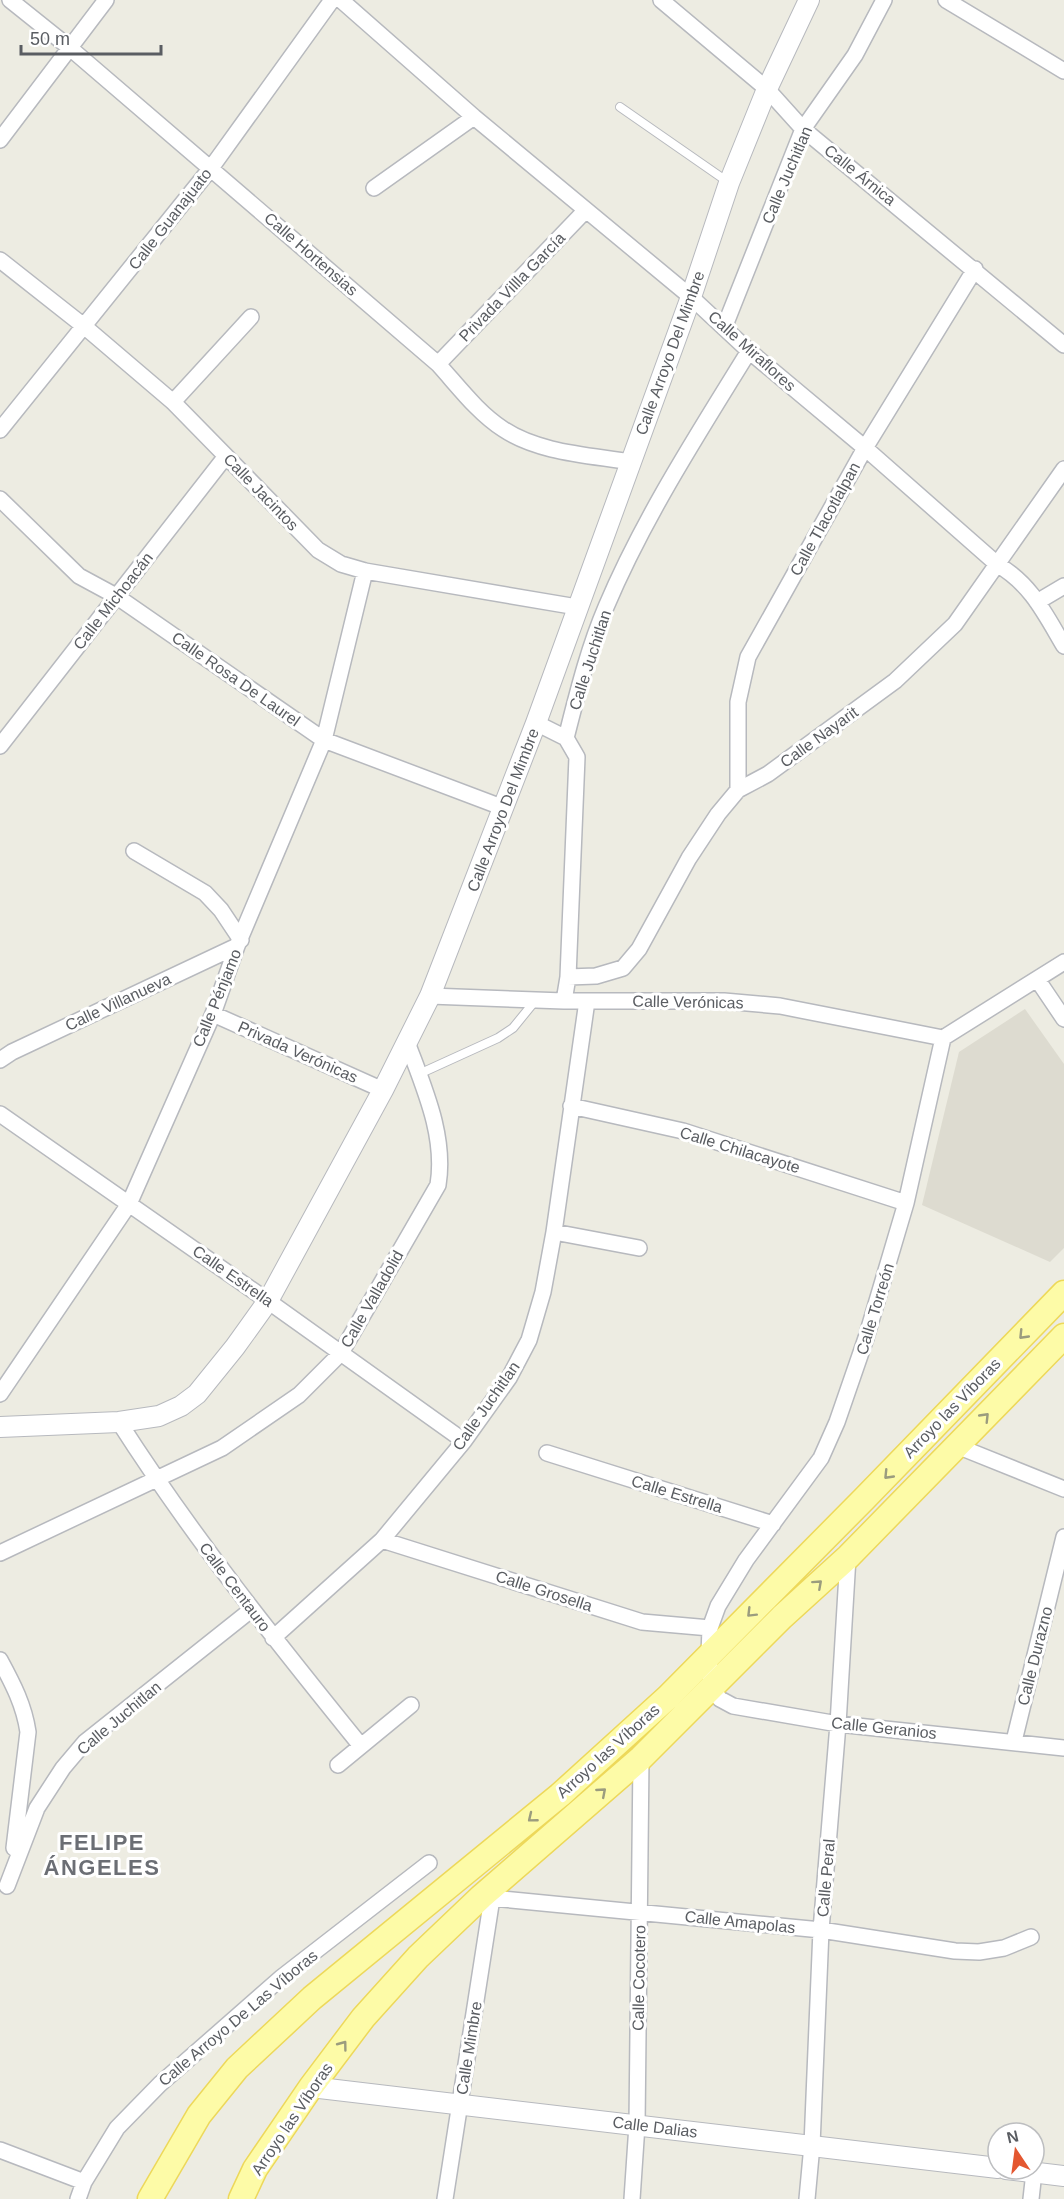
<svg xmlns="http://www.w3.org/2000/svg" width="1064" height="2199" font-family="Arial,sans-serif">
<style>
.education{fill:#dddbd0}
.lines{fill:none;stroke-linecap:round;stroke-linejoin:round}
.service-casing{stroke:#b7b9be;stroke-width:10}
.minor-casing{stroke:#b7b9be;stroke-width:18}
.tertiary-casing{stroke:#b7b9be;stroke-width:22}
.primary-casing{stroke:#edd85a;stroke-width:27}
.service{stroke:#fff;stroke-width:8}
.minor{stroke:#fff;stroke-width:15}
.tertiary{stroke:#fff;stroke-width:20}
.primary{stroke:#fdfba7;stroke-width:24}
.oneway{stroke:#9b9c7e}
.labels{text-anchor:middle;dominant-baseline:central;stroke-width:6;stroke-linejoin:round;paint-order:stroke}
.street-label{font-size:16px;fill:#5a5d62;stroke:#fff}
.district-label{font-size:22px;font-weight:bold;letter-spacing:1.5px;fill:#6b6e74;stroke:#fff}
</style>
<rect width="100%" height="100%" fill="#edece2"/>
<path class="education" d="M1025,1009L1064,1064V1248L1050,1262L922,1205L959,1052Z"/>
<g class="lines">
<defs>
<path id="service" d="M620,107L728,182
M419,1074L498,1038L513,1028L535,1001"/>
<path id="minor" d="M10,0L70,48L438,364C458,386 478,413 503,429C539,453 589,455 631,462
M341,0L474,117L691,297L749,351L865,448L998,565C1031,584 1045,614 1064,646
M661,0L767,89L803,129L1064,345
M946,0L1064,71
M0,140L106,0
M374,188L474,117
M0,260L85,327L173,402L318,550L341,564L365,571L577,607
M724,328L803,129L855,55L884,0
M438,364L585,211
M173,402L251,317
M0,430L211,168L332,0
M0,499L79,576L116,596L324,740L504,808
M1037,602L1064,586
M536,723L566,738
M0,746L226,456
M738,790V702L748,657L865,448L975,269
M134,851L205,893L221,910L241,940
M1064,962L943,1038L906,1203L866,1338L837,1422L821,1458L746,1560L718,1606L710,1628L709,1655L711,1688L720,1699L733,1706L838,1724L1064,1748
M568,977L596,976L623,968L639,949L689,858L718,814L738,790L768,774L895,681L955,624L1064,469
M1037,979L1064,1019
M430,996L564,1001H724L780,1006L943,1038
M564,1001L568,977L577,757L566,738C577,695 588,649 606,607C644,517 698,434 749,351
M213,1014L383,1090
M0,1060L12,1052L237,946
M571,1106L683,1131L906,1203
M0,1114L268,1301L464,1441
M554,1232L639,1248
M0,1394L129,1204L213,1014L237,946L324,740L365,571
M119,1422C192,1536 276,1641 361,1746
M957,1446L1064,1489
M547,1453L773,1524
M382,1540L642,1622L710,1628
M0,1553L222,1448L299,1395L341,1353L438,1185C446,1136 424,1088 407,1042
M273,1638L382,1540L464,1441L509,1378L529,1340L543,1292L554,1232L587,1001
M0,1660C13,1684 24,1705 28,1732L14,1848
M1014,1741L1064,1537
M338,1765L411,1705
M7,1886L37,1808L63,1768L85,1742L251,1610
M481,1897L821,1930L955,1951L979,1952L1004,1948L1031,1937
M0,2150L84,2182
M78,2199L84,2182L117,2128L160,2084L282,1977L429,1863
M445,2199L492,1898
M632,2199L637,2125L641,1758
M807,2199L812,2145L821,1930L838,1724L848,1557
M1031,2199L1034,2172"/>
<path id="tertiary" d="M0,1427L119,1422L159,1416L181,1406L197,1394L235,1347L268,1301L383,1090L430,996L536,723L691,297L729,183L767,89L809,0
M311,2087L998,2168
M1006,2169L1064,2176"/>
<path id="primary" d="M150,2199L199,2115L237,2068L312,1998L560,1795L668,1697L864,1499L1064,1293
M241,2199L255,2169L311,2087L363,2018L418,1957L481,1897L641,1758L782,1617L848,1557L1064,1336"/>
</defs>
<use href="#service" class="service-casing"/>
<use href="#minor" class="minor-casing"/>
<use href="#tertiary" class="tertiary-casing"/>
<use href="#primary" class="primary-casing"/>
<use href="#service" class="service"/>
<use href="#minor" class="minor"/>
<use href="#tertiary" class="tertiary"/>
<use href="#primary" class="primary"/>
</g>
<defs><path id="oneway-chevron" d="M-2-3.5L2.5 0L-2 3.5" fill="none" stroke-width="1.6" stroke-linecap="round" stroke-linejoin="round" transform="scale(1.5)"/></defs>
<g class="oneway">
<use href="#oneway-chevron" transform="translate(1023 1335) rotate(134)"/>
<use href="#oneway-chevron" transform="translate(985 1417) rotate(-46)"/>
<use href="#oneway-chevron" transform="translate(888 1475) rotate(134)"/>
<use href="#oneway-chevron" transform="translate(818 1584) rotate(-42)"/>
<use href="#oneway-chevron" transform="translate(751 1613) rotate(135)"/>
<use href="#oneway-chevron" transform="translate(602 1792) rotate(-41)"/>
<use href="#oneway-chevron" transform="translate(532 1818) rotate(141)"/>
<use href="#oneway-chevron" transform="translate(343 2045) rotate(-53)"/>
</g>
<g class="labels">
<g class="street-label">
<text transform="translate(787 175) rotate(-67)">Calle Juchitlan</text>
<text transform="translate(860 175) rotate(39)">Calle Árnica</text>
<text transform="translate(170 219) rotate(-52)">Calle Guanajuato</text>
<text transform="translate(311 254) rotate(41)">Calle Hortensias</text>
<text transform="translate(512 287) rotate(-46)">Privada Villla García</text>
<text transform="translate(752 351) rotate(42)">Calle Miraflores</text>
<text transform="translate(670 353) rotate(-70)">Calle Arroyo Del Mimbre</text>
<text transform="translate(261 492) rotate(46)">Calle Jacintos</text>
<text transform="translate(825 519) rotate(-61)">Calle Tlacotlalpan</text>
<text transform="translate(113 601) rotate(-52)">Calle Michoacán</text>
<text transform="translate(590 660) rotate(-72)">Calle Juchitlan</text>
<text transform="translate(236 679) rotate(35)">Calle Rosa De Laurel</text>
<text transform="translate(819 737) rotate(-36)">Calle Nayarit</text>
<text transform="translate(503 810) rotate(-69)">Calle Arroyo Del Mimbre</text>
<text transform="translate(217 998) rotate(-68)">Calle Pénjamo</text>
<text transform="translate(118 1002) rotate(-25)">Calle Villanueva</text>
<text transform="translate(688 1002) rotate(1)">Calle Verónicas</text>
<text transform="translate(298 1052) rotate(24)">Privada Verónicas</text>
<text transform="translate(740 1150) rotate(17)">Calle Chilacayote</text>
<text transform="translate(233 1276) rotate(35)">Calle Estrella</text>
<text transform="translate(372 1299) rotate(-60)">Calle Valladolid</text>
<text transform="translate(875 1309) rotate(-73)">Calle Torreón</text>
<text transform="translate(486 1406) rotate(-55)">Calle Juchitlan</text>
<text transform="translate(952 1408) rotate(-46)">Arroyo las Víboras</text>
<text transform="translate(677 1494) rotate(17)">Calle Estrella</text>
<text transform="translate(235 1587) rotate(53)">Calle Centauro</text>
<text transform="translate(544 1591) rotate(18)">Calle Grosella</text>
<text transform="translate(1035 1656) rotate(-76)">Calle Durazno</text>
<text transform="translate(119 1718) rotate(-40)">Calle Juchitlan</text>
<text transform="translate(884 1728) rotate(6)">Calle Geranios</text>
<text transform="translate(608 1751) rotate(-42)">Arroyo las Víboras</text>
<text transform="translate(826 1878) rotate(-85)">Calle Peral</text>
<text transform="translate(740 1922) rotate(6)">Calle Amapolas</text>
<text transform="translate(639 1978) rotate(-89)">Calle Cocotero</text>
<text transform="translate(238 2018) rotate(-40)">Calle Arroyo De Las Víboras</text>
<text transform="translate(469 2048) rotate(-81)">Calle Mimbre</text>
<text transform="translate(292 2119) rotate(-56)">Arroyo las Víboras</text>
<text transform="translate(655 2127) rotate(7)">Calle Dalias</text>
</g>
<g class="district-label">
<text x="102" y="1842">FELIPE<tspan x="102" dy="25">ÁNGELES</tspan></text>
</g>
</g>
<g transform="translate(1016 2151) rotate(347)"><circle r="28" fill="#ffffff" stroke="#bdbec0" stroke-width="1.5"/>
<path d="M0-4.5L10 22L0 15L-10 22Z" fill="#e45730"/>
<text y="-9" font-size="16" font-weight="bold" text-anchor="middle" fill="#5a5d62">N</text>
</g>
<path d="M21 45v9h140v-9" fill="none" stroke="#5a5d62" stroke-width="3"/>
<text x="30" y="45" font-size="18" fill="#5a5d62" stroke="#ffffff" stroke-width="4.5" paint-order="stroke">50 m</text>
</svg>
